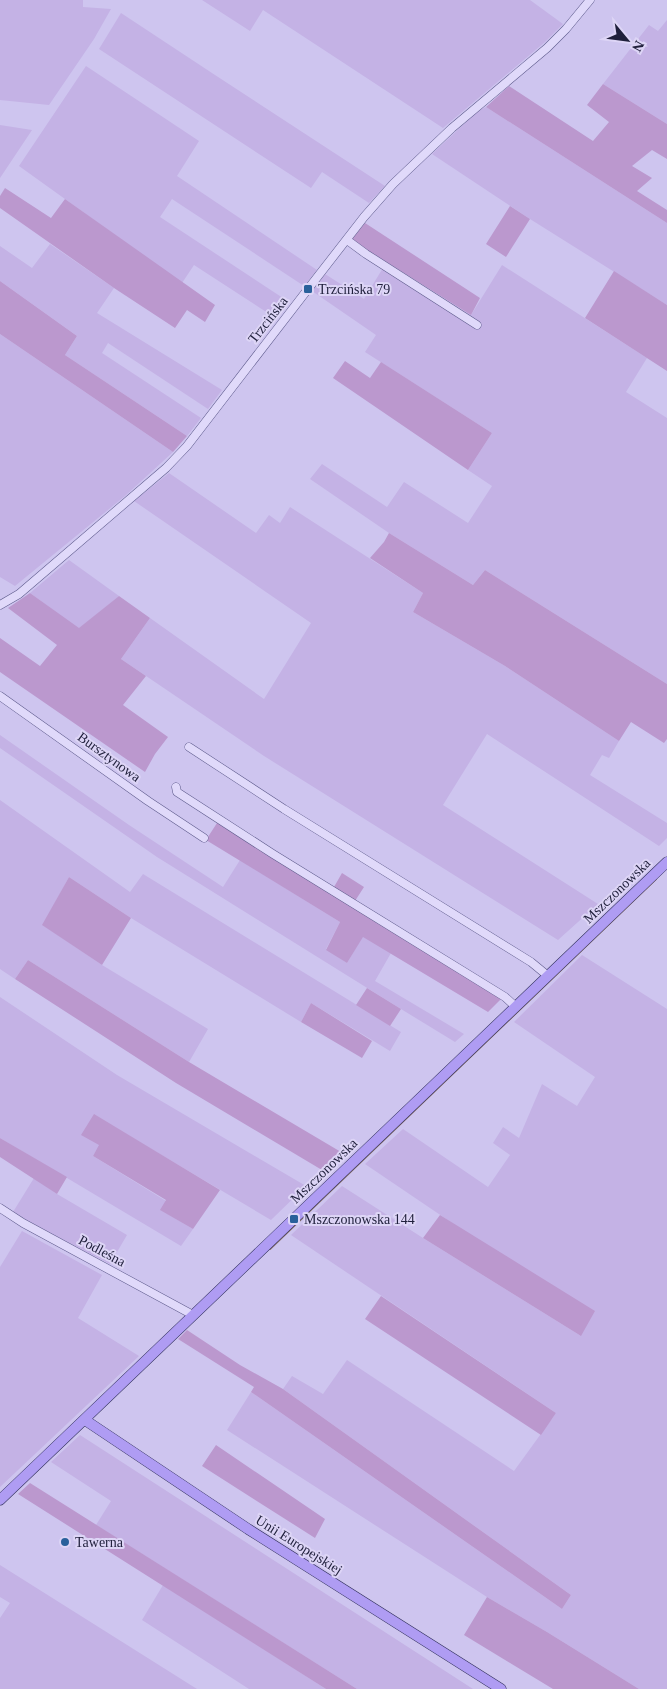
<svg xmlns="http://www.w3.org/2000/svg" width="667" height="1689" font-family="'Times New Roman',serif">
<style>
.farmland{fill:#c4b2e5}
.green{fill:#bb98ce}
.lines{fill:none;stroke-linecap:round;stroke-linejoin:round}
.stream{stroke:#91776d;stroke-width:2}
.minor-casing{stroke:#5d5a8b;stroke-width:9}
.major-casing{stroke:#2f2f59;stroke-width:11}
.minor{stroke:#e0d9fa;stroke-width:8}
.major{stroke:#af9cf3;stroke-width:10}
.poi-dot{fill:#29609b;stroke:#ddd5f6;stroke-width:2}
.labels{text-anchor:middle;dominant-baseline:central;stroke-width:4;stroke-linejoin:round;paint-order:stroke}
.poi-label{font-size:14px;fill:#1f1f3b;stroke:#ddd5f6;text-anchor:start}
.street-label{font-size:14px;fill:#1f1f3b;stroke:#ddd5f6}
</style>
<rect width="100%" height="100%" fill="#cec5ef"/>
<path class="farmland" d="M0,0H83V7L111,9L94,39L49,105L0,100Z
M202,0H530L563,24L545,42L443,128L263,10L250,31Z
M121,13L215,75L385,186L369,203L322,172L311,188L99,49Z
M667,20V124L603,84L649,25L658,31Z
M86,66L199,141L177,176L317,270L304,286L172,199L160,217L289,302L277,319L194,265L182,283L19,166Z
M486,107L667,223V305L530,219L432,154L478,111Z
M0,125L32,130L0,178Z
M50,244L114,288L97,313L222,390L208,409L108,343L102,353L201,418L187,436L65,355L77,336L0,281V246L32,268Z
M386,263L471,315L502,265L647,358L626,392L667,418V684L485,570L473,585L389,533L310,479L322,464L387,507L404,482L468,523L492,486L468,470L492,433L365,352L376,335L312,291L325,274L364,299Z
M0,334L173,452L125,496L15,586L0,577Z
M169,473L256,533L269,515L280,523L290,507L423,593L413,612L505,666L619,741L609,758L602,755L590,775L667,823V838L659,846L487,734L443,805L598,904L558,940L264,756L121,659L150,618L264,699L311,623L134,501Z
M69,560L119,596L79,629L30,593Z
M0,735L129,825L223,887L240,860L340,922L326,949L347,963L363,936L391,953L375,981L464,1034L455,1042L401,1009L157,857L0,748Z
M0,800L130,892L143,874L401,1032L390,1051L311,1003L301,1022L131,918L69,877L43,925L102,965L208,1029L189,1062L28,960L15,979L0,969Z
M582,955L667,1009V1689H639L547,1632L487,1597L227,1430L251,1392L562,1609L571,1595L283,1389L292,1376L323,1394L347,1360L514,1471L556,1413L291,1235L342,1186L423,1238L581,1336L461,1229L365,1164L403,1129L488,1187L510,1155L493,1143L503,1127L519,1138L542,1084L577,1106L595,1077L514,1022Z
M0,997L117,1075L306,1186L271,1220L94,1115L100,1145L93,1156L166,1201L161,1210L193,1229L181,1246L0,1138Z
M34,1178L57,1194L127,1235L110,1264L29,1222L13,1212Z
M22,1231L102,1275L78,1318L139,1356L0,1487V1267Z
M80,1435L473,1689H357L96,1525L111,1501L51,1462Z
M0,1565L197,1689H0V1618L10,1603L0,1597Z
M163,1585L326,1689H249L142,1620Z"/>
<path class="green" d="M603,84L667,124V159L652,150L632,166L652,178L637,191L667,210V223L486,107L509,86L593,141L609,122L587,105Z
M5,188L51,218L65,199L215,305L205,322L187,310L175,328L114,288L0,208V196Z
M510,206L530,219L506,257L486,244Z
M365,223L480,298L471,315L351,240Z
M614,271L667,305V371L585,318Z
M0,281L77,336L65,355L187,436L173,452L0,334Z
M345,361L370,378L381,362L492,433L468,470L333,378Z
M389,533L473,585L485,570L667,684V739L664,743L631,722L619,741L505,666L413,612L423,593L370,558L384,542Z
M30,593L79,628L119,596L150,618L121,659L146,676L123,705L168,737L155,754L145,772L0,672V638L40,666L57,645L8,608Z
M217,823L502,998L488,1012L363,937L347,963L326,950L340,922L206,840Z
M342,873L364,887L355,901L334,887Z
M69,877L131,918L102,965L42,925Z
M28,960L189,1062L341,1152L322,1170L176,1083L15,979Z
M367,988L401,1009L390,1026L356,1005Z
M311,1003L372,1041L362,1058L301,1022Z
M94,1114L220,1190L193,1229L160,1210L166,1200L93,1156L99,1145L81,1135Z
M0,1138L67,1177L57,1194L0,1157Z
M440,1215L595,1311L581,1336L423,1238Z
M381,1296L556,1413L541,1435L365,1319Z
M187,1330L240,1365L283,1389L571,1595L562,1609L251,1392L254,1387L178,1339Z
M216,1445L325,1519L315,1538L202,1466Z
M30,1483L357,1689H326L18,1494Z
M487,1597L547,1632L639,1689H553L464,1635Z"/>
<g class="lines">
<path class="stream" d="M270,1249L656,879"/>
<defs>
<path id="minor" d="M347,240L366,254L477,325
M0,605L19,594L166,468L187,446L308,289L364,217L393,184L452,128L547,48L566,29L590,0
M0,696L148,801L204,838
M189,747L284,809L531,962L548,976
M176,787L177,792L273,854L505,997L516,1007
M0,1208L23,1223L193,1315"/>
<path id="major" d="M85,1420L248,1529L501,1689
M0,1500L667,862"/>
</defs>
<use href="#minor" class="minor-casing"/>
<use href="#major" class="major-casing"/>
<use href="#minor" class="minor"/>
<use href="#major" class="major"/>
</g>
<g class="poi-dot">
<rect x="303" y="284" width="10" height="10" rx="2.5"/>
<rect x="289" y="1214" width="10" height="10" rx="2.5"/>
<circle cx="65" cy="1542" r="5"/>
</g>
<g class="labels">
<g class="poi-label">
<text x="318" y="289">Trzcińska 79</text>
<text x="304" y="1219">Mszczonowska 144</text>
<text x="75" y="1542">Tawerna</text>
</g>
<g class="street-label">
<text transform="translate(268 320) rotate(-52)">Trzcińska</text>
<text transform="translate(109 757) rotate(36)">Bursztynowa</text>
<text transform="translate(617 891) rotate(-44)">Mszczonowska</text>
<text transform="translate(324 1171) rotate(-44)">Mszczonowska</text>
<text transform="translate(102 1251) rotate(28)">Podleśna</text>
<text transform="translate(299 1545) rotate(32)">Unii Europejskiej</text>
</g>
</g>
<g transform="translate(627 40) rotate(119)" stroke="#ddd5f6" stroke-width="4" paint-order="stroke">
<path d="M0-4L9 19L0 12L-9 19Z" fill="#1f1f3b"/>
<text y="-8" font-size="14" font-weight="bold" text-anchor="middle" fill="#1f1f3b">N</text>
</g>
</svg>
